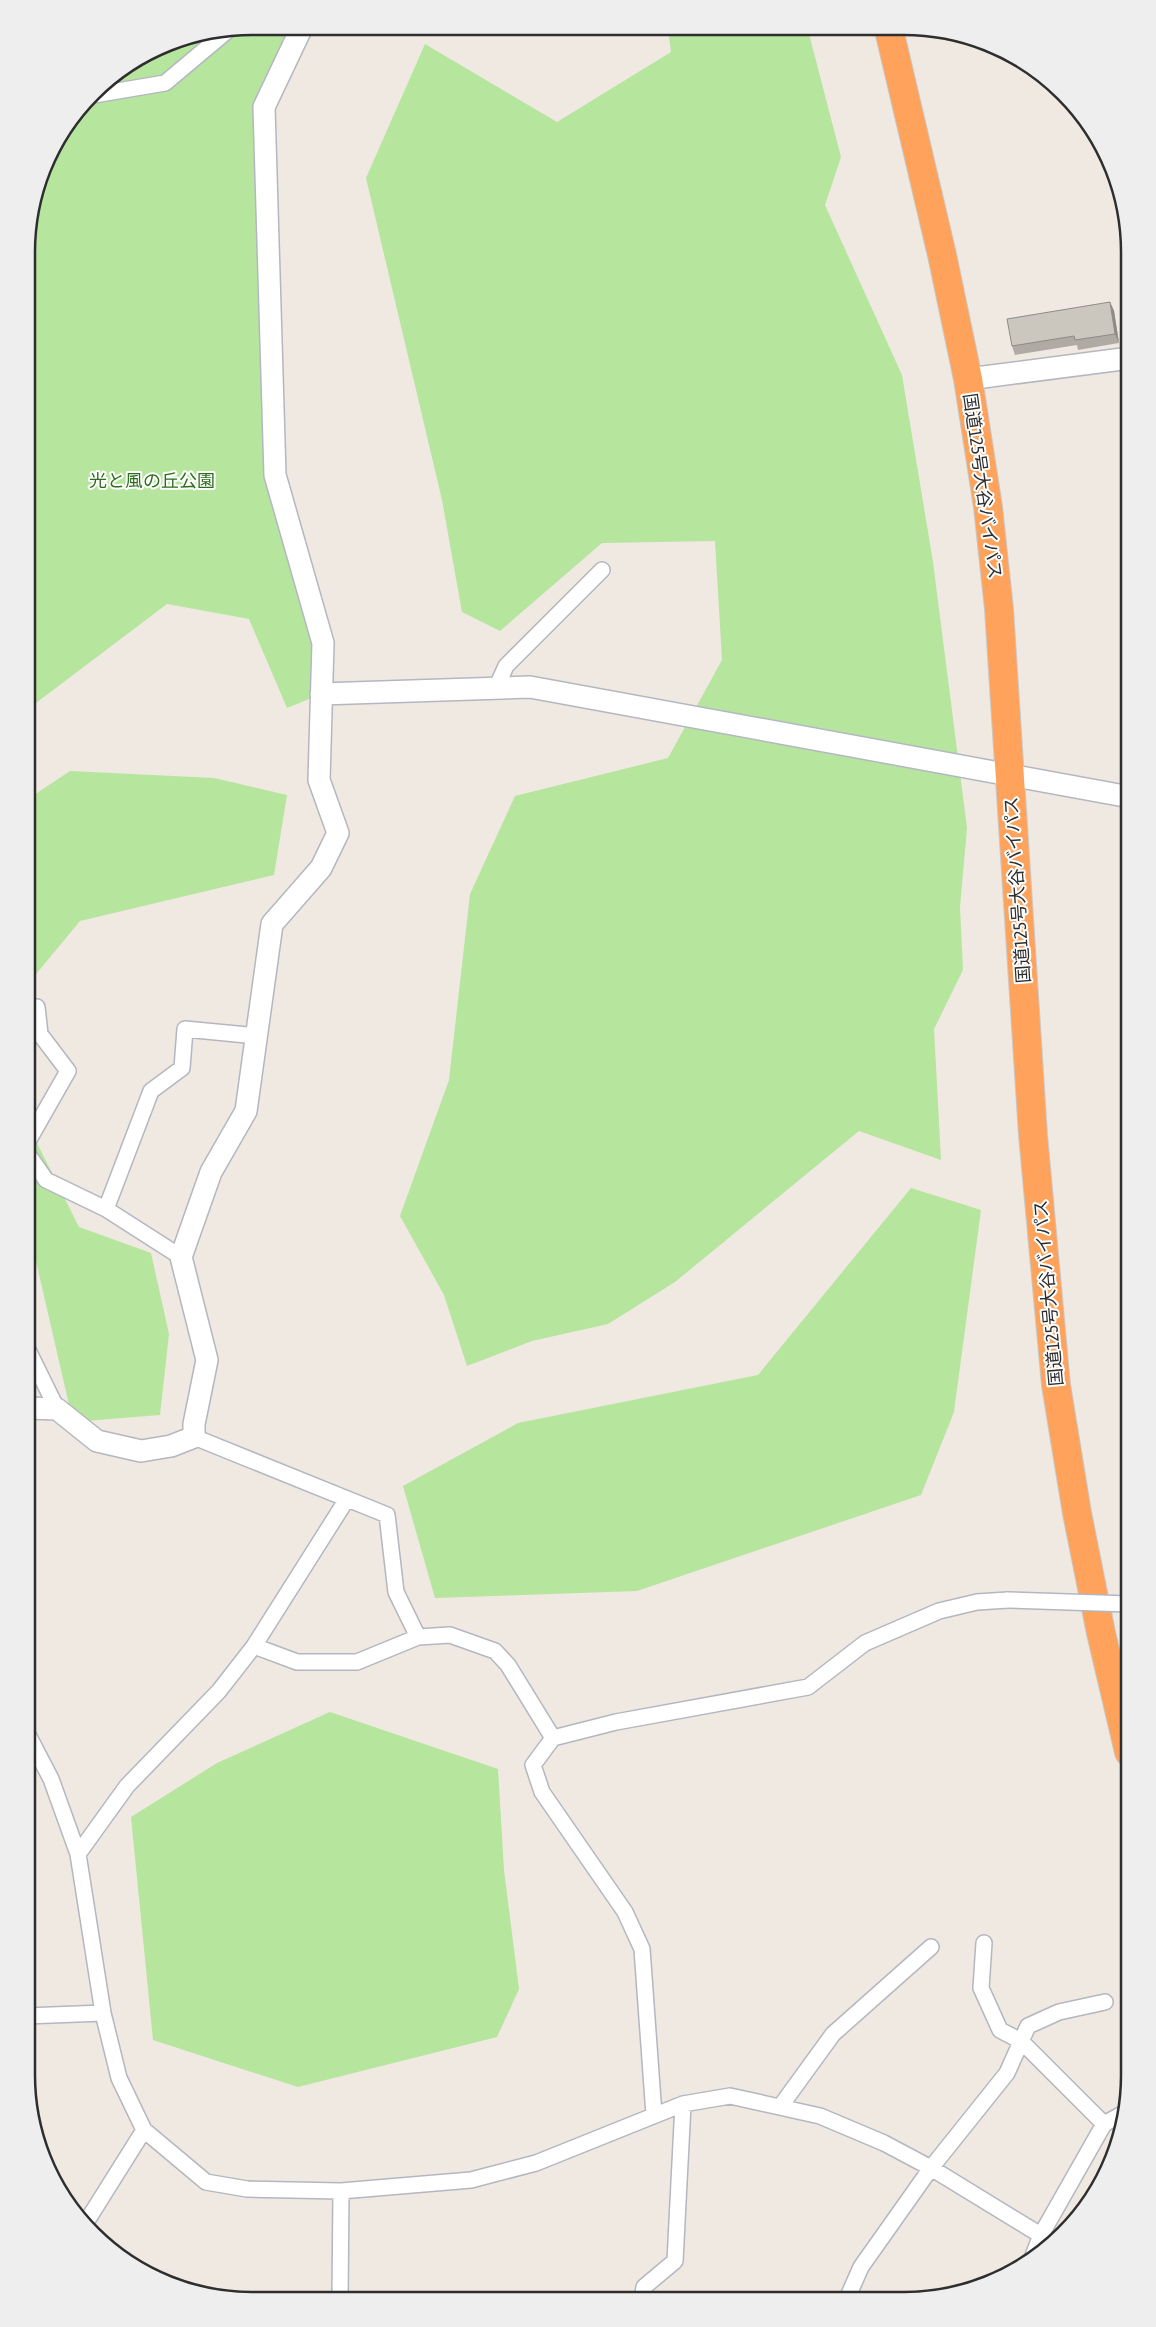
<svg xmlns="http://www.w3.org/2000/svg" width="1156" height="2327" font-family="'Asap Condensed','Noto Sans JP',sans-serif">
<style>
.green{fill:#b6e59e}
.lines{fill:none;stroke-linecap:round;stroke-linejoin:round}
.street-casing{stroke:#b4b7c1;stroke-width:18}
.secondary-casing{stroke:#b4b7c1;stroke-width:24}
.highway-casing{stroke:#c9c9c9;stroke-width:30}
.street{stroke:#fff;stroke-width:15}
.secondary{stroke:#fff;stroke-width:21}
.highway{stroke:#ffa35c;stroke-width:28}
.street-bridge-casing{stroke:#b4b7c1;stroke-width:18;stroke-linecap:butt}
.street-bridge{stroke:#fff;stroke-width:15}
.wall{fill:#afaba4}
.shaded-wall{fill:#8e8b86}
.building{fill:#cbc7bf;stroke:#8e8b86}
.labels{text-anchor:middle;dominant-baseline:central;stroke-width:4;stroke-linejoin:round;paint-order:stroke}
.park-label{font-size:18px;fill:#2c6e1b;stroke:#fff}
.street-label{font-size:18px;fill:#2e2e2e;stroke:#fff}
.rim{fill:none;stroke:#2e2e2e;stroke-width:2.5}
</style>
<rect width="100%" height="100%" fill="#efe9e1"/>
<path class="green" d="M252,26L302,27L264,107L275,475L323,643L321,694L287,708L249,619L167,604L28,709V223L50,152L103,83L166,43Z
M668,29L808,30L841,157L825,205L902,375L933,562L967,828L960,907L963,970L934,1029L941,1160L859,1131L675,1282L608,1324L532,1341L467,1366L444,1295L400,1216L449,1080L470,894L515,796L668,758L722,660L715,541L602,543L500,631L462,612L442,500L366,178L425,44L557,122L671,52Z
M70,771L214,778L287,795L274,875L80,921L27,985L28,799Z
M27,1086L33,1135L79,1227L151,1253L169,1334L160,1415L73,1422L35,1257L31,1187L27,1182Z
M911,1188L981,1210L954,1412L921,1495L637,1591L435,1598L403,1486L518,1423L758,1375Z
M330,1712L498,1769L504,1870L519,1989L497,2037L298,2087L153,2040L131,1817L217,1763Z"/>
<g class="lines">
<defs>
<path id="street" d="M94,95L165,83L227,31
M496,688L506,666L602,570
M27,1143L68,1071L40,1034L37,1007
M27,1153L46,1180L106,1209
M181,1257L106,1209L151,1091L182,1068L185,1029L257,1036
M27,1348L57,1409
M194,1437L387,1515L396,1592L418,1637L450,1635L495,1651L508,1665L553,1738L616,1722L808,1687L865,1643L939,1611L977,1602L1008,1600
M254,1646L297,1662H357L418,1637
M27,1733L51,1779L78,1854L103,2013L119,2078L144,2130L206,2182L247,2189L341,2191L471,2180L536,2163L683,2104L730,2096L820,2116L884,2143L931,2168L1052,2242
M553,1738L533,1765L542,1792L625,1912L642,1949L654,2115
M78,1854L127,1786L219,1691L254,1646L347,1499
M984,1943L981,1988L1000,2030L1021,2041L1104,2124
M26,2016L103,2013
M780,2107L833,2034L931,1947
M85,2224L144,2130
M1031,2261L1041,2235L1104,2124L1124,2113
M340,2299L341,2191
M642,2300L644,2287L675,2261L683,2104
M846,2301L861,2267L931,2168L1007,2073L1028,2026L1059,2012L1105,2002"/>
<path id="secondary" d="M968,379L1130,358
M321,694L530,687L1130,797
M27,1408L57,1409L97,1441L141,1451L171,1446L194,1437V1424L207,1360L181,1257L211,1172L246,1111L272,924L321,868L338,833L319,780L323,643L275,475L264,107L302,27"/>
<path id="highway" d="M889,30L942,255L968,379L988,507L999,609L1033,1135L1056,1385L1077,1513L1101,1633L1129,1752"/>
</defs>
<use href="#street" class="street-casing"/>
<use href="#secondary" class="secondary-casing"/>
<use href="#highway" class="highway-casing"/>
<use href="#street" class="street"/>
<use href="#secondary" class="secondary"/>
<use href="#highway" class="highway"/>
<defs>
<path id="street-bridge" d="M1008,1600L1129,1604"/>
</defs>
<use href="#street-bridge" class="street-bridge-casing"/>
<use href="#street-bridge" class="street-bridge"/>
</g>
<path class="wall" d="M1110,302L1114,311L1119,343L1078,350L1077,345L1015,355L1012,346Z"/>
<path class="shaded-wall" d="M1110,302L1114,311L1119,343L1115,334Z"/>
<path class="building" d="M1110,302L1115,334L1075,340L1074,336L1012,346L1007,319Z"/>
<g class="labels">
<g class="park-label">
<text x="152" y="480">光と風の丘公園</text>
</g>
<g class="street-label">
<text transform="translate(983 486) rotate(82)">国道125号大谷バイパス</text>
<text transform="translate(1017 890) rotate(-94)">国道125号大谷バイパス</text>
<text transform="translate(1048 1293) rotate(-95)">国道125号大谷バイパス</text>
</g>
</g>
<path d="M0 0H1156V2327H0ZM252 35H904A217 217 0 0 1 1121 252V2075A217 217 0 0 1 904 2292H252A217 217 0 0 1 35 2075V252A217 217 0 0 1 252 35Z" fill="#eee" fill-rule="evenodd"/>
<path class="rim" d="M252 35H904A217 217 0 0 1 1121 252V2075A217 217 0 0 1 904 2292H252A217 217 0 0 1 35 2075V252A217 217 0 0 1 252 35Z"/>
</svg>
